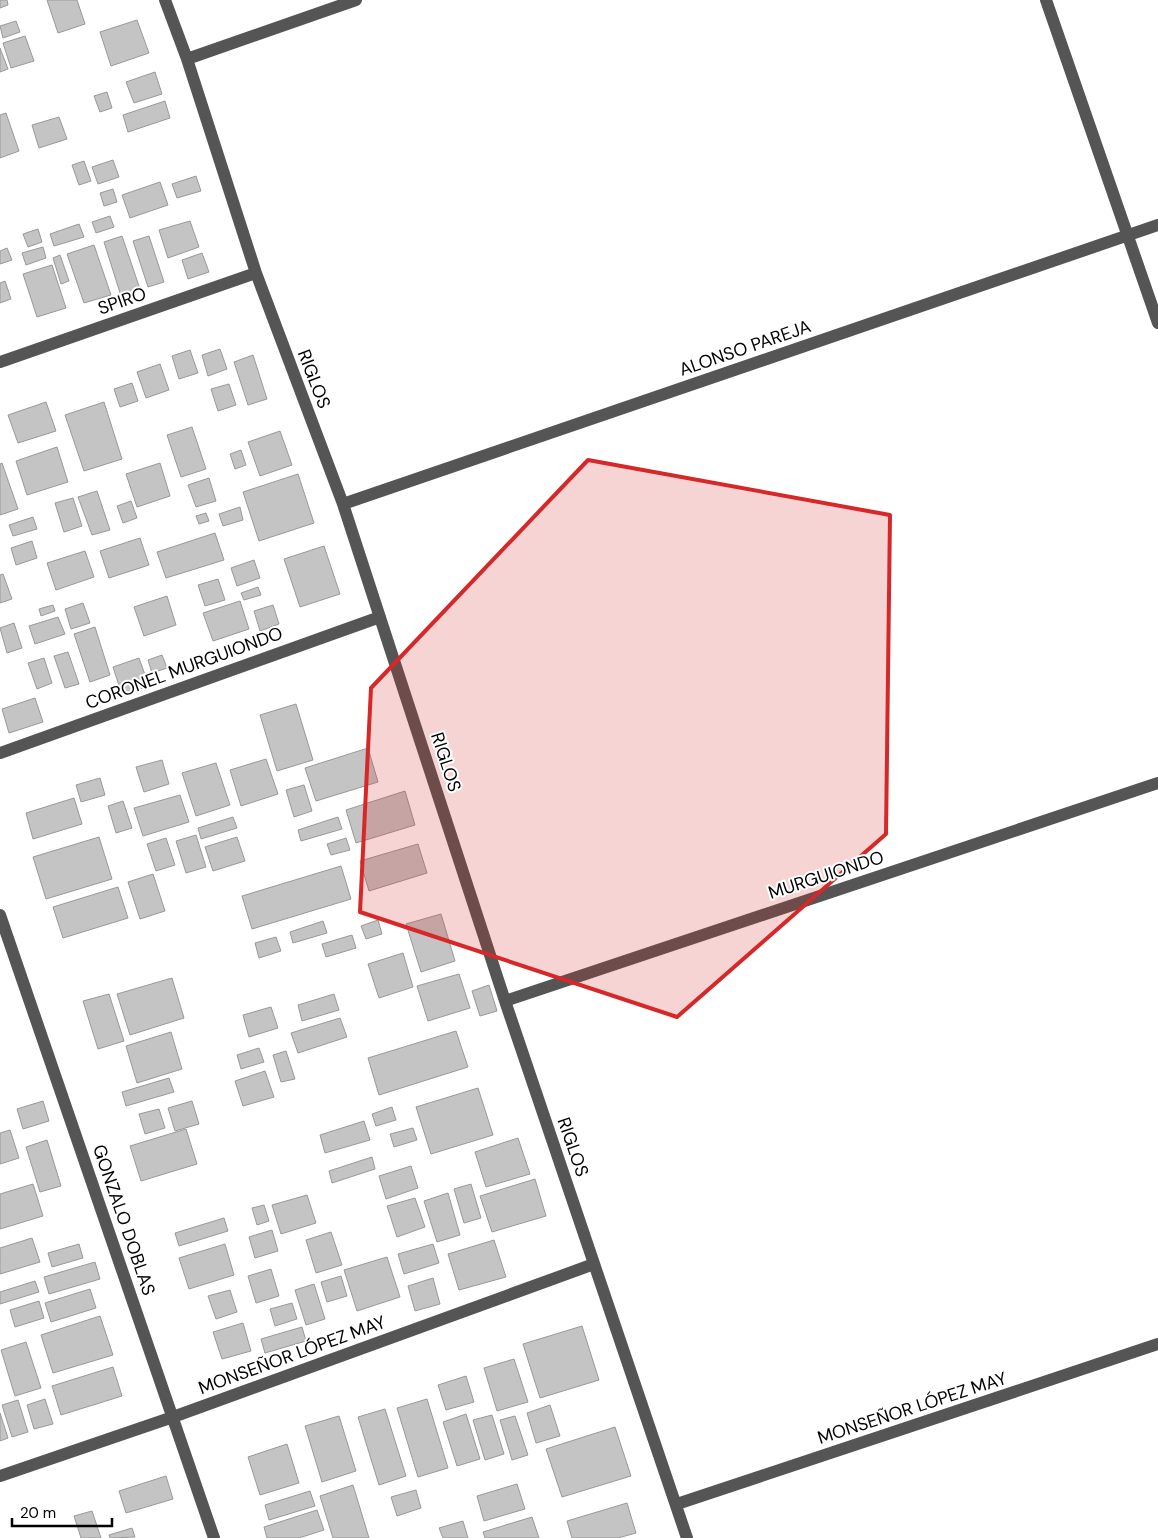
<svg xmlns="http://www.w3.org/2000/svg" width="1158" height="1538" font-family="'DM Sans',sans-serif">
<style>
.building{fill:#c4c4c4;stroke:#999}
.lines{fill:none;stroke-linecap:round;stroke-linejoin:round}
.minor{stroke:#555;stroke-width:12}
.marked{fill:#d62828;fill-opacity:0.2;stroke:#d62828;stroke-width:4;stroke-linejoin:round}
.labels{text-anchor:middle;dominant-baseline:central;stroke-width:4;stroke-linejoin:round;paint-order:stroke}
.street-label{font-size:18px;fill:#000;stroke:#fff}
</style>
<rect width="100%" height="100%" fill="#fff"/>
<path class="building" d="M0,0H7L8,5L0,8Z
M47,0H77L85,24L58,33Z
M137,20L149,53L111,66L100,32Z
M16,21L20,32L3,38L0,26Z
M25,36L34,61L11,68L3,43Z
M0,48L8,69L0,72Z
M155,72L162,94L134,103L126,82Z
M107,92L112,108L100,112L94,96Z
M165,101L170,118L128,132L123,115Z
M6,113L19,151L0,158V115Z
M59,117L67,139L39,148L32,125Z
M113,160L119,177L98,184L92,167Z
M84,161L91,181L79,185L72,165Z
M196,176L201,191L177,198L172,184Z
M160,182L168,205L130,218L122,195Z
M113,189L117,202L104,206L100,193Z
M110,216L114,227L96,233L92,222Z
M190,221L199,247L168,258L159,230Z
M79,224L84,237L54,246L50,234Z
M38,229L42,242L28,247L23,234Z
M122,236L140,289L121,296L104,242Z
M149,236L164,282L148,287L133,241Z
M94,245L111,295L84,303L67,254Z
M43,247L46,258L26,265L22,253Z
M7,248L12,260L0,264V251Z
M202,253L209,272L188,279L182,260Z
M60,255L69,281L61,284L53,258Z
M52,265L66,308L37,317L23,274Z
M5,281L11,299L0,303V283Z
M220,349L227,369L208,376L202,355Z
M190,350L198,373L179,379L172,356Z
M253,355L267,399L248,405L234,362Z
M160,364L169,390L146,398L137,372Z
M132,383L138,401L120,407L114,389Z
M229,384L236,405L218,411L211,389Z
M46,402L56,431L18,443L8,415Z
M104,402L122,459L84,471L65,415Z
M192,427L206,469L181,477L167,435Z
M280,431L292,465L260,476L248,442Z
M57,447L68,482L27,495L16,461Z
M241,450L246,465L235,469L230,454Z
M2,463L18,509L0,515V464Z
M160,463L170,496L137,507L126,474Z
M298,474L314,523L259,541L243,492Z
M209,478L216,501L196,507L188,485Z
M97,491L110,530L92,535L78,497Z
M73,498L82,526L64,532L55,503Z
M131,501L137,518L123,523L117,506Z
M240,507L243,520L223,526L219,514Z
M206,513L209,521L199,524L196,516Z
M33,517L37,529L13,536L9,525Z
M215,533L224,560L166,578L157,552Z
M140,538L149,565L109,578L100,551Z
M32,541L37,558L16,565L11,548Z
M324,546L340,594L300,607L284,559Z
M85,551L94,577L56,590L47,563Z
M254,560L260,578L237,586L231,568Z
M3,574L12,599L0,603V575Z
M218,579L225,600L205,606L198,585Z
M258,587L261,595L244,600L241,593Z
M167,596L176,625L144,636L134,607Z
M240,601L249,629L213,641L203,613Z
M83,603L90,623L71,629L65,609Z
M53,605L55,611L41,616L39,609Z
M273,605L279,624L260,631L254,611Z
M58,617L65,634L35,644L29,626Z
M14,623L22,648L7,653L0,628Z
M95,627L110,675L90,682L74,634Z
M68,652L79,684L65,688L54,656Z
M162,655L167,668L152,673L148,660Z
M44,658L52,683L37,689L28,663Z
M139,658L149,686L122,695L113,667Z
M35,698L43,722L9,733L2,709Z
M296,704L313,760L277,771L260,715Z
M368,748L378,782L316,801L305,768Z
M266,759L278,794L241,806L230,770Z
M162,760L169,784L144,792L136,767Z
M216,763L230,805L196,816L182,773Z
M100,778L105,795L81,802L76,785Z
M304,785L312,811L294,817L286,790Z
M405,791L415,825L356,843L346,810Z
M180,795L189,822L143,836L134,808Z
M74,798L82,824L33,839L26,813Z
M123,801L132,828L116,833L108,806Z
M233,817L237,828L201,839L198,828Z
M338,817L342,829L301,841L298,830Z
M196,835L206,867L186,873L176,841Z
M99,837L112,879L46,899L33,857Z
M237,837L245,861L213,871L205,847Z
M166,838L175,865L156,871L147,844Z
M346,838L350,850L331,855L327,844Z
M418,844L427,873L369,891L360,861Z
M341,866L351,899L252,929L242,896Z
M153,874L165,911L140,919L128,882Z
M118,887L128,918L63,938L53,907Z
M441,914L455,961L421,972L406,924Z
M378,920L382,934L366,939L361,926Z
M323,921L327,933L293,943L290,932Z
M352,935L356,948L326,957L322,944Z
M276,937L281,951L259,958L255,943Z
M403,953L413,987L379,998L368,964Z
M459,974L470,1008L428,1021L417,986Z
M172,978L184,1018L130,1035L117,994Z
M489,985L497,1011L480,1016L472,991Z
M109,994L124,1041L98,1049L83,1001Z
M334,994L339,1010L302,1021L298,1005Z
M271,1007L278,1028L249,1037L243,1015Z
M340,1018L347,1037L298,1053L291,1033Z
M456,1031L468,1067L379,1095L368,1058Z
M171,1032L182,1069L137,1083L126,1046Z
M259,1048L264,1062L241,1069L237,1055Z
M286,1051L295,1079L281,1082L273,1055Z
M265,1071L274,1097L243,1106L235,1081Z
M169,1078L174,1092L126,1106L122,1092Z
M478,1088L493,1135L431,1154L416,1107Z
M43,1101L49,1121L23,1129L17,1109Z
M192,1101L199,1124L175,1131L168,1108Z
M392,1107L396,1120L376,1126L372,1114Z
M159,1109L165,1128L145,1134L139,1114Z
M364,1121L370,1140L325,1153L320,1135Z
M413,1128L417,1140L394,1147L390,1134Z
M186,1129L197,1164L141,1181L130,1146Z
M10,1130L19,1158L0,1164V1133Z
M518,1138L530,1174L486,1187L475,1152Z
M47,1140L61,1186L40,1192L26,1147Z
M372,1157L375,1169L332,1183L329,1171Z
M411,1166L418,1188L386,1199L379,1176Z
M535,1179L546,1216L492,1232L480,1196Z
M33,1184L43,1216L0,1229V1194Z
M471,1184L481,1218L464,1223L454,1189Z
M448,1193L460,1235L437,1242L424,1201Z
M307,1195L316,1223L281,1234L272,1205Z
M415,1198L425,1227L397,1237L387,1206Z
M264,1205L269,1221L257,1225L252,1208Z
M224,1218L228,1231L179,1246L175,1233Z
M272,1230L278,1251L255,1258L249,1237Z
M331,1232L342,1265L316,1273L306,1240Z
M32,1238L40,1262L0,1274V1248Z
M494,1240L506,1277L459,1290L448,1254Z
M79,1244L83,1258L52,1267L48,1253Z
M225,1244L234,1275L189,1289L179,1258Z
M433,1244L439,1263L404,1274L398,1254Z
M387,1257L400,1297L357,1311L344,1270Z
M95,1262L100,1279L49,1294L44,1277Z
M271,1269L279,1296L256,1303L248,1276Z
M341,1276L347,1296L327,1302L321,1282Z
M433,1278L440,1304L415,1311L408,1286Z
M35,1281L39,1292L0,1304V1292Z
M314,1284L325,1319L306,1325L295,1290Z
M90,1289L96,1308L51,1322L45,1303Z
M230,1290L237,1312L216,1319L208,1296Z
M39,1301L44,1318L15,1327L10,1310Z
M292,1303L297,1319L275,1326L270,1309Z
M100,1316L113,1355L53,1373L41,1335Z
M243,1323L251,1351L222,1359L213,1332Z
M582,1326L599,1380L540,1398L523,1344Z
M302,1327L306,1341L265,1353L261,1339Z
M26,1342L41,1388L15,1396L1,1350Z
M514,1359L528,1402L497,1411L484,1368Z
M113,1367L122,1396L61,1415L52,1386Z
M466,1376L474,1402L446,1410L438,1385Z
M45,1399L53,1424L34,1429L27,1405Z
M427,1399L448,1468L418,1477L397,1408Z
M18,1400L28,1432L12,1437L2,1405Z
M550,1405L560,1436L536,1443L527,1413Z
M385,1409L406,1476L379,1485L358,1417Z
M0,1413L8,1438L0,1441Z
M466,1414L480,1459L457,1466L443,1422Z
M492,1415L504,1454L485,1460L473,1420Z
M339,1416L356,1471L322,1482L305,1426Z
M515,1416L528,1455L512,1460L500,1420Z
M615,1427L631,1476L562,1497L546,1449Z
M287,1444L299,1483L260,1495L248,1457Z
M166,1476L173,1499L126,1513L119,1491Z
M517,1484L525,1509L484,1521L477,1496Z
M353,1485L369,1538H333L320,1496Z
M416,1490L421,1508L397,1516L391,1497Z
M310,1491L315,1506L269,1520L265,1505Z
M627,1503L636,1533L618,1538H572L567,1521Z
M317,1510L324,1530L299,1538H267L264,1527Z
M92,1511L101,1538H81L74,1516Z
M532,1517L539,1538H485L483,1532Z
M463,1521L468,1538H443L439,1528Z
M132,1528L135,1537L110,1538L109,1535Z"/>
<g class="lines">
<path class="minor" d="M165,0L187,59L256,273L343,504L505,1001L687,1538
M1046,0L1158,323
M187,59L356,0
M0,362L256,273
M343,504L1158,225
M0,753L380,617
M0,915L214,1538
M505,1001L1158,783
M0,1476L173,1417L594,1264
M677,1504L1158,1344"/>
</g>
<path class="marked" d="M588,460L890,515L886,834L677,1017L360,912L371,688Z"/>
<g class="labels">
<g class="street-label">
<text transform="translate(122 301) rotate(-19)">SPIRO</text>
<text transform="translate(745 348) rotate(-19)">ALONSO PAREJA</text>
<text transform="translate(314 379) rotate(69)">RIGLOS</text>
<text transform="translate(184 668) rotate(-20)">CORONEL MURGUIONDO</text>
<text transform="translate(446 762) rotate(72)">RIGLOS</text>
<text transform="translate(826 875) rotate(-18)">MURGUIONDO</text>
<text transform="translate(573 1147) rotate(71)">RIGLOS</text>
<text transform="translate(124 1220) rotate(71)">GONZALO DOBLAS</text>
<text transform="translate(292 1355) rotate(-20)">MONSEÑOR LÓPEZ MAY</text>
<text transform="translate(912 1408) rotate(-18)">MONSEÑOR LÓPEZ MAY</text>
</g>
</g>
<path d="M12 1518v8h100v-8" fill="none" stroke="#000000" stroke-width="2.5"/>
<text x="20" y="1518" font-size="15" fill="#000000" stroke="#ffffff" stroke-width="4" paint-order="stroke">20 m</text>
</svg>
